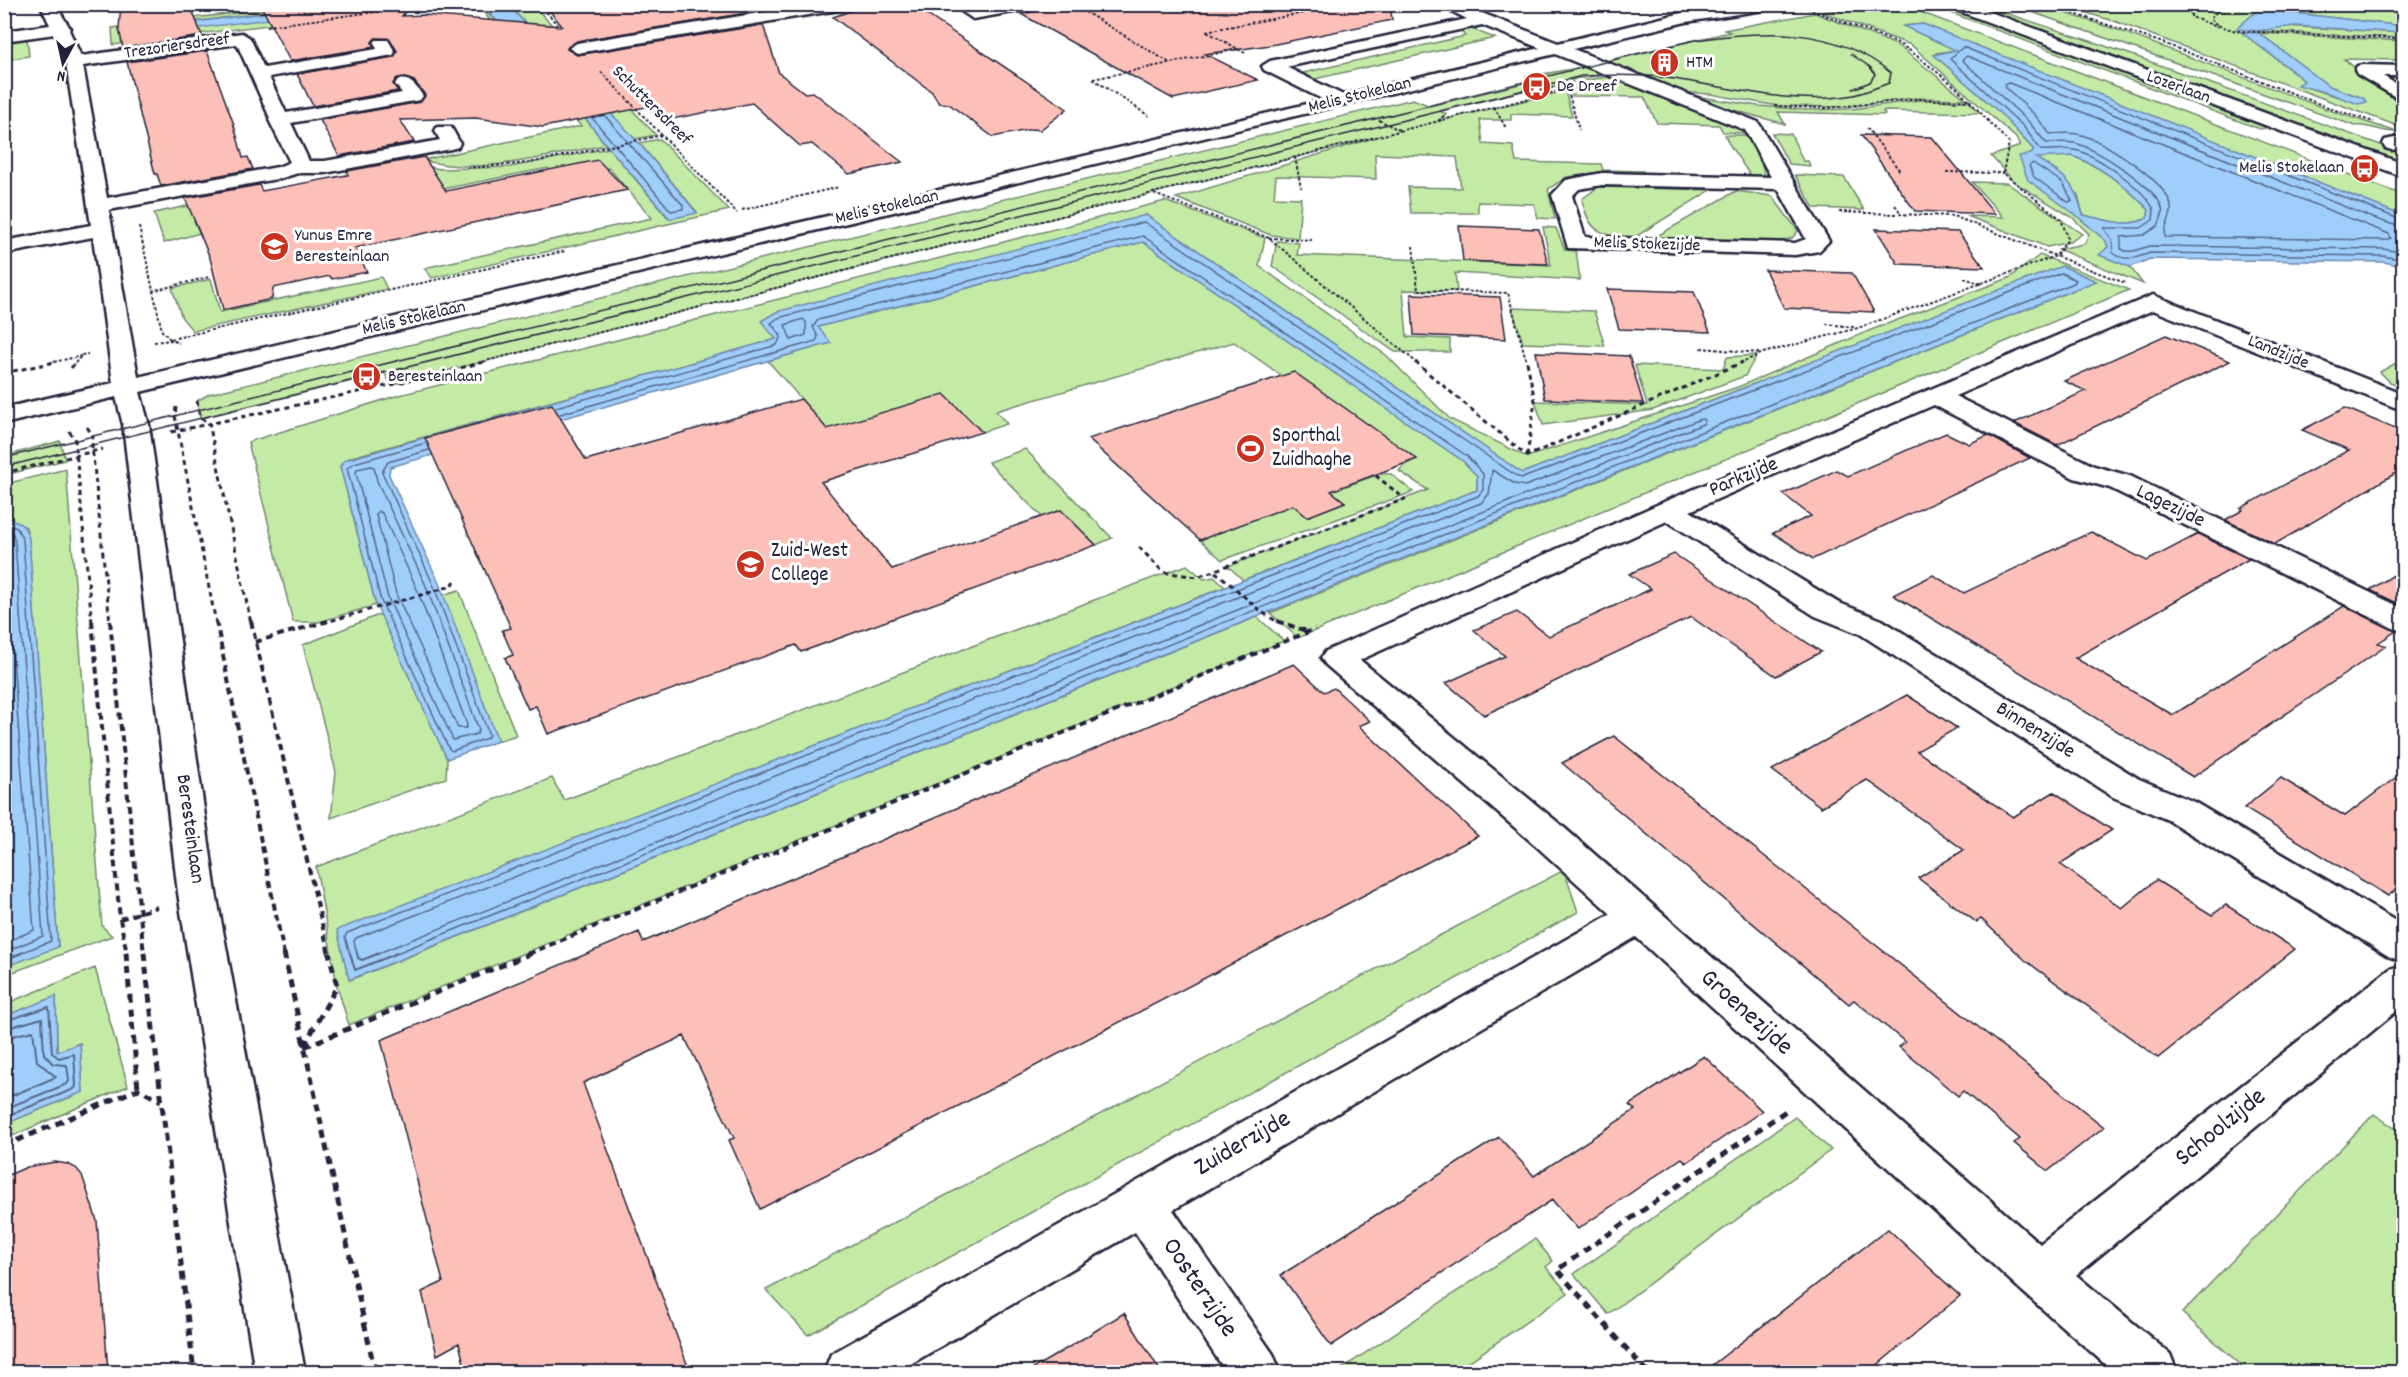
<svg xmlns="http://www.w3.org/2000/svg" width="2408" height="1377" font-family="Dekko,sans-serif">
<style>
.green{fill:#c3eba6;stroke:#728670;stroke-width:1.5}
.water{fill:#a0cefb;stroke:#6e89ae;stroke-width:1.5;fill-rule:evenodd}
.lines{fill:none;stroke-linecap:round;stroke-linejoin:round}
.shore-far1{stroke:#546788;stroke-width:1.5}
.shore{stroke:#546788;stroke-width:2}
.building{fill:#fcc0b9;stroke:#22223b;stroke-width:1.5}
.minor-casing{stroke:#22223b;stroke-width:5}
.major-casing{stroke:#22223b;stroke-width:5}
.path-far3{stroke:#22223b;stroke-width:2;stroke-dasharray:3 2;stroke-linecap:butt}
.path-far2{stroke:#22223b;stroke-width:3;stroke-dasharray:5 4;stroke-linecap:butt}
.path-far1{stroke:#22223b;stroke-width:4;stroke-dasharray:7 4.5;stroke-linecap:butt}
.path{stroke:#22223b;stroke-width:5;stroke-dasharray:8 6;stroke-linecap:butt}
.minor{fill:#fff;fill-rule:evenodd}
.major{fill:#fff;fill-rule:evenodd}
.tram{stroke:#22223b;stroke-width:1.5}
.labels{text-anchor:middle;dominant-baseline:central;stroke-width:6;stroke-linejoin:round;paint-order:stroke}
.far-street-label{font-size:18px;fill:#22223b;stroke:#fff}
.far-poi-label{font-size:18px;fill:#22223b;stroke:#fff;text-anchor:start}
.poi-label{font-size:21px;fill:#22223b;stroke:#fff;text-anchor:start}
.street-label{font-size:21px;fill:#22223b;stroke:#fff}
.near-street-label{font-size:26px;fill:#22223b;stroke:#fff}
</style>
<rect width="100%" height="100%" fill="#fff"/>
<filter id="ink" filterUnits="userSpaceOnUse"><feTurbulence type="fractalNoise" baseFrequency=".0167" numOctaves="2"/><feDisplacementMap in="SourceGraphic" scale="12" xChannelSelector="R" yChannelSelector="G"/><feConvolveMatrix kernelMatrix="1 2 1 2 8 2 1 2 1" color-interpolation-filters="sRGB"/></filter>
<g filter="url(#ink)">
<path class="green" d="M2396,4L2403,6V26L2259,9L2237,29L2299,76L2304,81L2299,85L2335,96L2363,98L2329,86L2259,33L2403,41V60L2344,59L2403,105V128L2114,21L2059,5Z
M301,5H324L136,29L379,5H422L113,45L112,28Z
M477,5L535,54L606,145C552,154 477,177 423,160L581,126Z
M508,5H533L656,135L635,139Z
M1877,5H1902L2403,195V216L1923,24L1904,26L1957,50L1936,53L1934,55L1999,112L2034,150L2031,154L2076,215L2106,241L2108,247L2100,255L2130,267L2143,284L2058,249L2084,244L2089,234L2072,217L2014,182L1991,156L2020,146L2016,138L1911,45L1822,12Z
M1930,5H1942L2270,127L2260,129Z
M1963,5H1982L2129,54L2403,153V166Z
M2012,5H2040L2118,30L2332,111L2397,132C2383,133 2368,124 2355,126Z
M1815,13L1897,45L1966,99L1915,98L1848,107L1778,106L1710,94L1682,92L1605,61L1730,32L1724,30Z
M2284,26L2403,33L2404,38L2257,31Z
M1466,27L1495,38L1306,81L1294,75L1465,36L1459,29Z
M27,38L29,56L5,60L4,41Z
M1583,67L1607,74L1571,80L1573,82L1550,88L1543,85L1440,111L1446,114L1439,121L1565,91L1572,116L1511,114V120H1480L1483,144L1513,146L1516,162L1601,164L1603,170L1643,171L1646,176L1593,174L1567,177L1548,189L1555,219L1538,218L1534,204L1478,202V213H1411L1408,187L1461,188L1457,157L1375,154L1376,179L1276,176L1274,197L1301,198L1298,238L1271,235L1176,198L1380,136L391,385L384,372L200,418L197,401L209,394L1413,99L1430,106L1533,81L1526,77Z
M1613,76L1734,124L1744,133L1723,132L1719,125L1657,123L1644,97L1572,96L1570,87L1584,83L1580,81Z
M1689,95L1758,106L1807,110L1852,109L1919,100L1968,101L1981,113L1883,111L1885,115L1778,112L1785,124L1718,106Z
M1772,133L1791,134L1803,161H1808L1810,166L1789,164Z
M1725,135H1746L1763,167L1764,179L1752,178L1729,144Z
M660,139L729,210L432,278L424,268L652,218L609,168L555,179L548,168L432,191L338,193L335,177L410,163L440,169L510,167L609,148L669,219L697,212L639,143Z
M2072,156C2101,166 2128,188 2149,210L2147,218C2128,229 2103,219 2083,215L2078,195L2034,157Z
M1795,175L1844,177L1864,210L1814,208Z
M1972,182L2007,183L2082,234L2070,242L2047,247L1967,216L2003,217Z
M1598,187L1711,190L1632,239C1600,233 1589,234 1582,199Z
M1736,191L1772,196L1798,231L1792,238L1779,242L1650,240Z
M1165,201L1265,238L1259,266L1386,355L1450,419L1527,457L1738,387L1871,330L2009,278L2040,255L2129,290L1298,638L1270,613L2096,281L2062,266L1522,473L1146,215L777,339L352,457L345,460L340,466L376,605L319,622H293L248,442L396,396Z
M192,205L200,233L164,243L154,213Z
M1543,227L1556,228L1565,250L1576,251L1580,280L1455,273L1457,291L1403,290L1407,337L1450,339V352H1395L1272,266L1277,241L1299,243L1297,255L1551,265Z
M1143,242L1463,461L1477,476V490L1243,580L1228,566L1428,490L1399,471L1403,466L1416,459L1294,372L1282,376L1234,342L996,411L1007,424L982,432L827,429L768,361L830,343L818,327Z
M381,277L387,289L193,331L182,318L172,288L211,279L220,312Z
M1512,308L1594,311L1605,346L1523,343Z
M1757,355L1745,376L1653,410L1543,425L1535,401L1647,405L1635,365L1723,369L1727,357Z
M2403,359V387L2390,382L2380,372Z
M60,441L65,460L5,475V456Z
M1025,449L1112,538L1096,545L1061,510L1042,517L988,462Z
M66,469L102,926L112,936L5,975L4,967L58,946L29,539L26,527L5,518V484Z
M1380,474H1391L1413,492L1222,560L1200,540L1293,505L1307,517L1345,502L1331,491Z
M1187,565L1204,579L1214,577L1225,587L338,930L350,980L1257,617L1284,641L349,1025L337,986L316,867L552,778L564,800Z
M459,590L516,735L498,741L443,595Z
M381,614L447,759L446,778L331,818L336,772L303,645Z
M1564,870L1578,912L808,1335L766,1290Z
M95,968L128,1086L5,1139V1124L83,1092L80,1043L57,1052L56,997L5,1016V1004Z
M2374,1114L2403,1134V1372H2249L2182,1313Z
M1795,1117L1831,1150L1608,1314L1574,1274Z
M1535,1239L1553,1261L1546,1267L1568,1293L1454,1372H1337Z"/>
<path class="water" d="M324,5H379L136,36V30Z
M479,5H508L639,143L697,213L670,219L608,147L535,54Z
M2259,9L2403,26V33L2295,26L2257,31L2236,29Z
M1923,24L2403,216V266L2384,262L2150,259L2130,267L2099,255L2108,247L2106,241L2076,215L2028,180L2019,156L2031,154L2034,150L1999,112L1934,55L1955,50L1903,26ZM2072,156C2101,166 2128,188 2149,210L2147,218C2128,229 2103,219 2083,215C2075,182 2064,175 2036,158Z
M2241,32L2259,33L2329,86L2363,98L2367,102L2358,104L2331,94L2298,85L2304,81L2299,76Z
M1146,215L1522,473L2062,266L2096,281L349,980L337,930L1477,490V476L1463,461L1143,242L818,327L831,343L390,467L389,475L439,583L498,741L447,759L376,605L340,466L345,460L776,339L761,321L776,312Z
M5,518C19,521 25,524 29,539L58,947L5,967Z
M56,996L57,1052L80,1043L83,1092L5,1124V1016Z"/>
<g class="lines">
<path class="shore-far1" d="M2009,83L2389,234L2391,238L2388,240L2165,237C2163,226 2175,215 2170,202C2160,177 2103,140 2078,134C2069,132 2059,134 2050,134L2035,115L2005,87V84Z
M593,119L671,211L683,209V205L605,116
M2033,163L2063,183L2072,201L2068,202L2034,177L2029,166Z
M2404,221L1963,47L1950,59L2023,126L2041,150C2052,151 2064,148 2075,150C2097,155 2145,189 2154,210L2153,220L2141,228H2104L2112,240L2113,253C2126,262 2136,258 2150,253L2383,256L2404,260
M2404,228L2373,218L1967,56L1962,60L2028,121L2046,143C2055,143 2065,141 2074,143C2095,147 2156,187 2162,208C2164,214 2160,221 2158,226L2144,235L2121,237V249C2131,255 2140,248 2150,246L2384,249L2404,253
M803,319L806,322V335L791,340L785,325Z
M426,443L354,463L347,468L381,601L449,749L452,751L487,738L489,735L433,584L382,472L388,462L429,450
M371,466L374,467L377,481L426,586L479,730L477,734L453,740L388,598L356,473L357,469Z
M378,511L382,513L417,589L467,725L466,728H458L396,594L376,515Z
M4,524L17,528L23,540L51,941L18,954
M4,532L13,534L15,542L43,936L4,952
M4,541L34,930L4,943
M350,954L345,937L347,933L1478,496L1483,490V474L1467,456L1143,236L818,320L813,327L818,337L816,341L560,414
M357,954L354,941L356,938L1481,503L1489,494L1492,470L1515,484L1525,486L1701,419L1705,420L1703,424L376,954
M394,954L2074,283L2076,280L2061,273L1523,478L1518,477L1144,222L778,318L771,323L781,336L777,345L556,407"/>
<path class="shore" d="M350,953L355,970L398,953
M357,953L358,958L362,960L380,953
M4,960L22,953
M4,1021L49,1007L52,1053L59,1058L74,1054L76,1086L74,1089L4,1117
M4,1029L42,1018L44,1054L53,1064L67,1065L69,1081L67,1084L4,1109
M4,1038L33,1031L37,1061L56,1077L4,1099"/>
</g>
<path class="building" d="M121,4H190L202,36L123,48L119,29Z
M260,4H411L402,16L424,15L562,26L544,4H757L759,11L577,41L567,49L577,55L763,25L779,73L805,93L813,92L902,162L849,174L812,144L800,146L752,103L662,121L646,107L543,127L476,118L400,120L414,142L339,156L320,120L420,102L425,95L414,81L402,77L396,79L393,84L398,91L313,106L297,74L393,57L397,51L390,39L376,38L372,42L374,47L290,61Z
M911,4L1067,109L1040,130L1033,129L993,137L949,104L939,103L932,92L833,17L865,6Z
M1076,4H1390L1392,20L1271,45L1205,54L1258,80L1173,99L1021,14Z
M207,51L233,122L243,158L248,157L253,169L161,186L157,174H155L127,62Z
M1861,135L1932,137L1995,214L1915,211Z
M424,157L446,191L598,160L627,190L355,248L367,272L332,279L330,276L273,288L272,299L223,310L210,258L185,198L259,185L262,191L348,175L347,171Z
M1459,226L1539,229L1548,264L1463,261Z
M1876,229L1958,232L1984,267L1898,264Z
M1765,270L1852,273L1874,312L1784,308Z
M1607,289L1694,292L1710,332L1619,329Z
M1411,294L1500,297L1506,339L1414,335Z
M2166,335L2230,361L2057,445L2014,423L2086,391L2064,381Z
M1536,352L1629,356L1643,403L1545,399Z
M1294,372L1417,459L1331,491L1345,502L1307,517L1293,505L1200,540L1088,439Z
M944,394L982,432L821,482L892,569L1061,510L1096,545L801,652L796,645L548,734L536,706L528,709L505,658L513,655L502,630L511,628L425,438L552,404L586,460L801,399L827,429Z
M2345,408L2403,432V469L2275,544L2225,520L2243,510L2241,508L2349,450L2302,430Z
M1946,433L1969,444L1988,435L2030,458L1813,559L1773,533L1811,516L1783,494L1837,470L1848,476Z
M2091,532L2147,561L2198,534L2249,559L2075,658L2173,715L2344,606L2396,631L2378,643L2386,646L2193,777L1893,595L1933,575L1964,593Z
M1674,554L1821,652L1776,676L1691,617L1484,715L1446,683L1505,656L1474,630L1517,612L1549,636L1651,589L1629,574Z
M2403,569V606L2370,590Z
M1294,664L1324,692L1334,688L1370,721L1359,726L1478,836L760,1209L729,1140L734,1138L684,1036L583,1083L690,1372H466L459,1343L437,1355L422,1292L443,1282L381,1040L639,932L643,942Z
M1907,695L1957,728L1917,751L2013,817L2054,792L2112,830L2060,864L2122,908L2156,880L2212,915L2226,905L2295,949L2158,1058L2025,960L1981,919L1976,922L1918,878L1964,850L1867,780L1821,807L1772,770Z
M1614,736L1986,1033L2104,1127L2048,1171L2014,1143L2020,1139L1963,1091L1958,1096L1899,1047L1905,1042L1854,1000L1849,1004L1562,763Z
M2403,772V884L2388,896L2244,808L2281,778L2345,816Z
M1704,1056L1762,1111L1686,1163L1682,1158L1578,1229L1552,1200L1331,1346L1281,1275L1499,1137L1534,1176L1635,1110L1629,1105Z
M55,1162L67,1164L76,1168L82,1175L97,1221L108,1372H4V1177L27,1167Z
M1888,1229L1960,1296L1869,1372H1703Z
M1124,1313L1161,1372H1027L1079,1341Z"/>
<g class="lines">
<defs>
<path id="minor" d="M40,4H55L70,28L69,30L81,56L242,33L250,38L264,68L377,49L374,43L376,40H388L395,52L393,55L269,77L286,113L402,93L395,84L398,80C410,77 416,86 423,96L420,100L414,101L291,123L309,161H325L440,140L435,131L437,127H451L460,143L458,147L451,149L325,173H298L282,178L109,210L138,377L1324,100L1264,70L1262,66L1270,61L1467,19L1437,4H1459L1558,43L1686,12L1737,4H1777L1770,9L1686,22L1573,49L1758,122L1829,241L1819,251L1795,255L1568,248L1552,195L1566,180L1602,173L1771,177L1745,130L1555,54L140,392L149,425L216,893L305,1372H255L178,893L123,425L116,397L4,424V408L113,383L93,237L4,254V241L91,225L64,51L55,34L4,41V31L50,25ZM1482,25L1540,48L1343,95L1286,67ZM237,44L270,118L269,120L290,162L278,167L107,198L83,66ZM1602,185L1778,189L1806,239L1795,243L1585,237L1572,196L1579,189Z
M814,4H852L845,9L577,53L569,48L577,43Z
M951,4H969L976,9L1002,4H1038L1031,9L973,19Z
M2363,65L2404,66V76H2383L2404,89V102L2357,74L2355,70L2357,66Z
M2404,136V147L2392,150L2385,148L2383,144L2385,140Z
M2153,295L2404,394V411L2153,310L1955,396L2094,466L2130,476L2404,609V631L2393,628L2110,488L2074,478L1934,405L1690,511L1837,602L1882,620L2139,779L2194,802L2404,926V962L2390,957L2168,820L2113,797L1860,634L1815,616L1667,521L1360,660L1561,825L2040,1244L2390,969L2404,965V1005L2076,1275L2170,1354L2177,1372H2114L2022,1291L1636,937L1173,1210L1273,1354L1280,1372H1226L1135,1232L897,1372H824L831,1354L1611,914L1535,845L1326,665L1321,658L1326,651L1659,504Z"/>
<path id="major" d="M1946,4H1968L2404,164V177L1948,7Z"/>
</defs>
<use href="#minor" class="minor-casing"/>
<use href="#major" class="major-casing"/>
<path class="path-far3" d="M540,4L559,27
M1072,4L1170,63
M2044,4L2163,43L2335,110L2374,122
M2192,4L2191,17L2218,27
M2221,4V8L2210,18L2217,25L2236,31L2404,39
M1800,9L1828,4
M267,26L436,4
M1245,53L1206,31L1304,13L1313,4
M601,72L737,213
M1093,79L1238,49
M1093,79L1149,116
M1574,87L1569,95L1579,130
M1550,88L1565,87
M1774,106L1826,108L1919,99L1972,101
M1494,107L1506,128
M1379,120L1399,130
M1438,121L1446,114
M1867,128L1900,171
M1295,157L1301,188
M467,168L529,163L663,135
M1946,172L2003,173
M1154,194L1269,238L1417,363
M1895,205L1901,213
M742,210L839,187
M1839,212L1953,216L2125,283
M139,227L162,331L171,340
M1269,238L1313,240
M1413,246L1418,290L1508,293L1527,363
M1964,278L1982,284
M152,291L209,277
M1826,324L1854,327
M171,339L565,251
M154,342L171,340L179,343
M1701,348L1759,353
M49,363L81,356
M75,363L82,355L88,354
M478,363L1574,87
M1740,363L1763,353L1858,328L2056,256L2068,239L2061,219L2003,173L2009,143L1957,88L1912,52L1896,42L1806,8"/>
<path class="path-far2" d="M1415,362L1527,456L1743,362
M1527,362L1535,401L1527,456
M71,368L76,362
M4,373L55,362
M197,401L200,418L209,423L251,623
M176,407L175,416L216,623
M87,427L93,436L92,446L110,623
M69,431L75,440L92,623
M171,432L391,385L484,362
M4,473L103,449
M1139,547L1163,572L1197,577L1405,499L1375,475
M1215,572C1236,586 1259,615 1281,623
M323,623L452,586L456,579"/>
<path class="path-far1" d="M92,621L120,919L127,954
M110,621L144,954
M216,621L284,954
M251,621L329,954
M1277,621L1309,632
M255,642L328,621
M120,919L157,907
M528,954L1315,629"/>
<path class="path" d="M126,953L138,1089
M144,953L194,1372
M284,953L375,1372
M304,1046L337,986L329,953
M304,1047L532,953
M4,1146L138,1089L161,1101
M1647,1372L1557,1270L1790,1108"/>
<use href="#minor" class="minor"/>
<use href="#major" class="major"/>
<path class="tram" d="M1851,54L1870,67L1875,74L1870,82L1853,89
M4,458L1690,41C1761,30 1833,25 1891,73L1889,83C1878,87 1866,92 1854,95C1790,107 1723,85 1660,77C1633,74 1608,75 1582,76L4,467"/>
</g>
</g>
<defs>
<symbol id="building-disc" viewBox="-11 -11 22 22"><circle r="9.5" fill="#c8321e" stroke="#fff"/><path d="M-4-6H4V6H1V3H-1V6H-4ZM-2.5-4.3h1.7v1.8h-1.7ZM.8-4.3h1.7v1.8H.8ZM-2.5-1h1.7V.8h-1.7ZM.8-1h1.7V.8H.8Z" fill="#fff"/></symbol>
<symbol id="bus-disc" viewBox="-11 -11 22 22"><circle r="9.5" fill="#c8321e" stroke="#fff"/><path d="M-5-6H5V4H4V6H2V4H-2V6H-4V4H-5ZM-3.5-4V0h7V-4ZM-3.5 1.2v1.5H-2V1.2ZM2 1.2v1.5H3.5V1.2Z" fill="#fff"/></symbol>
<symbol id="school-disc" viewBox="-11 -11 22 22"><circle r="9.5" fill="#c8321e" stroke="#fff"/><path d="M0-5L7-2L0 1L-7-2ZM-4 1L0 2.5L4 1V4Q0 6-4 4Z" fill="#fff"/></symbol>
<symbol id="stadium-disc" viewBox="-11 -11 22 22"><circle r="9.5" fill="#c8321e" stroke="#fff"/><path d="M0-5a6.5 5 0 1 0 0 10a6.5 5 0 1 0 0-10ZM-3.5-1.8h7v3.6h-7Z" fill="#fff"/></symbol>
</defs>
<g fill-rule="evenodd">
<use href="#building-disc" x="1648" y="46" width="33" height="33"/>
<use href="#bus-disc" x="1520" y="70" width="33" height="33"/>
<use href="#bus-disc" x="2348" y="152" width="33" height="33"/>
<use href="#school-disc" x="258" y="230" width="33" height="33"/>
<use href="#bus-disc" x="350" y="360" width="33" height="33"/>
<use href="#stadium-disc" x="1234" y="432" width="33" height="33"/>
<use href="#school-disc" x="734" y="548" width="33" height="33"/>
</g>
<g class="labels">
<g class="far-street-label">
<text transform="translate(177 47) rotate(-8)">Trezoriersdreef</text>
<text transform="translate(2178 88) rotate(20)">Lozerlaan</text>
<text transform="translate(1360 96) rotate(-14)">Melis Stokelaan</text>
<text transform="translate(651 106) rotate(45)">Schuttersdreef</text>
<text transform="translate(887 208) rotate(-13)">Melis Stokelaan</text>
<text transform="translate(1647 245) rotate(2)">Melis Stokezijde</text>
<text transform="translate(414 319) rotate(-13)">Melis Stokelaan</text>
<text transform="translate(2278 353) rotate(22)">Landzijde</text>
</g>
<g class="far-poi-label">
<text x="1686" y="63">HTM</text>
<text x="1557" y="87">De Dreef</text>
<text x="2344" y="168" text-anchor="end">Melis Stokelaan</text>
<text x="295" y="236">Yunus Emre<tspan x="295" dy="21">Beresteinlaan</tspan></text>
<text x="388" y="377">Beresteinlaan</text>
</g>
<g class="poi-label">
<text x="1272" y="437">Sporthal<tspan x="1272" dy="24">Zuidhaghe</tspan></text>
<text x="771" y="552">Zuid-West<tspan x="771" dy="24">College</tspan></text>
</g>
<g class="street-label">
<text transform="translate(1744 478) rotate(-23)">Parkzijde</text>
<text transform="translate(2170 507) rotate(26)">Lagezijde</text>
<text transform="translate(2035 731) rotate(32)">Binnenzijde</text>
<text transform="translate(189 829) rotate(82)">Beresteinlaan</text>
</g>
<g class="near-street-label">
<text transform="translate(1746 1013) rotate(42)">Groenezijde</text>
<text transform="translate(2221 1128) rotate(-39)">Schoolzijde</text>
<text transform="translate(1243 1144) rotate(-30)">Zuiderzijde</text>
<text transform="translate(1199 1288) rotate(56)">Oosterzijde</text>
</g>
</g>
<rect width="2408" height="1377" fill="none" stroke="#fff" stroke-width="24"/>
<rect x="12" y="12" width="2384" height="1353" fill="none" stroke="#22223b" stroke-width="2" filter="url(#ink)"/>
<g transform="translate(63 63) rotate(188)" stroke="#ffffff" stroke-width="4.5" paint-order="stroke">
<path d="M0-4.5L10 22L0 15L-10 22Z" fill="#22223b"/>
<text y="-9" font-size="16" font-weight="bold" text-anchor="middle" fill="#22223b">N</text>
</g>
</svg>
